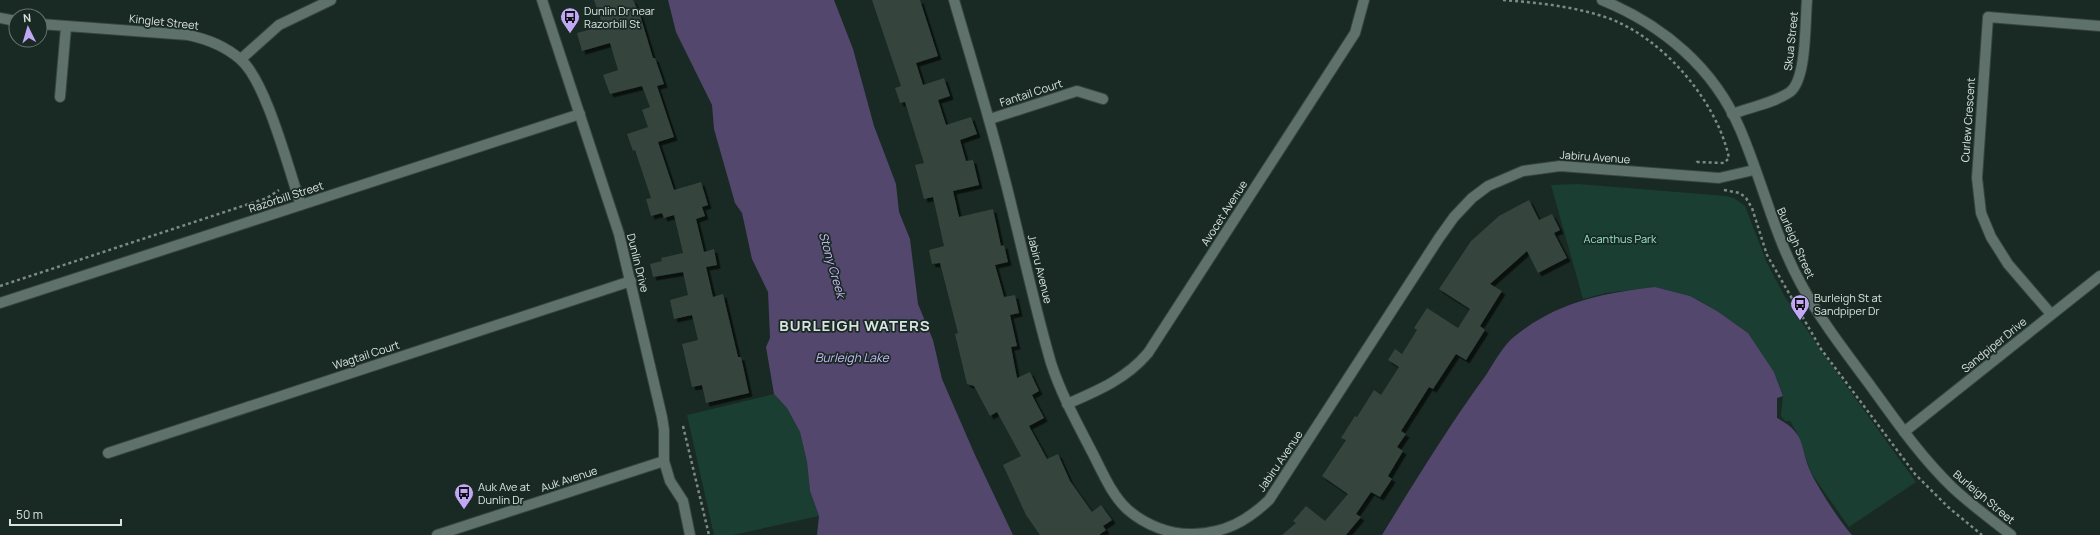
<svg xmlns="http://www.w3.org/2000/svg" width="2100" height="535" viewBox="0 0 2100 535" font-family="Manrope,sans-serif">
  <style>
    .green { fill: #1a3e32 }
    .water { fill: #53476d }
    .building { fill: #34453e; filter: url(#shadow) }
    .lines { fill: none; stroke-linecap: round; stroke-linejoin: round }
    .street-casing { stroke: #374440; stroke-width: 12 }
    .secondary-casing { stroke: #374440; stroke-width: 12 }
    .path { stroke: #7c8a85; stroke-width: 2.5; stroke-dasharray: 3 3; stroke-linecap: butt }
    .street { stroke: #5e716a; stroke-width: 10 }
    .secondary { stroke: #5e716a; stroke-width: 10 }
    .labels { text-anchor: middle; stroke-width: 3.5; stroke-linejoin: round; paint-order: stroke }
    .poi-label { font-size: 11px; fill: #d9e4e0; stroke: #192924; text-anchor: start }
    .street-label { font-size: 11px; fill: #d9e4e0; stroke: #192924 }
    .park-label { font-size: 11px; fill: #93e7ca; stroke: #192924 }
    .water-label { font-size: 12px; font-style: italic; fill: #ccb8f9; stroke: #192924 }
    .district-label { font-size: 15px; font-weight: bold; letter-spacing: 1px; fill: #d9e4e0; stroke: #192924 }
  </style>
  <defs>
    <filter id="shadow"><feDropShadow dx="3.5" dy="3.5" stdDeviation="0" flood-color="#0009"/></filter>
  </defs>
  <rect width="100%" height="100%" fill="#192924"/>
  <path class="green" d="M 1578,184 L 1726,196 L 1734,198 L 1745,206 L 1767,263 L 1785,297 L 1824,355 L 1916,482 L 1849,527 L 1811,473 L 1797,433 L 1790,421 L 1785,421 L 1781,416 L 1783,395 L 1774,372 L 1748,333 L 1717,311 L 1690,296 L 1655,287 L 1606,293 L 1583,299 L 1551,185 Z
    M 774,394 L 787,408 L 800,432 L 807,462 L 810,491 L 819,516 L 733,535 L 714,535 L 687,415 Z"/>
  <path class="water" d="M 668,0 L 834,0 L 853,49 L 874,126 L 896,184 L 899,212 L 910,239 L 918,304 L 933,340 L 942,379 L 975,455 L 1013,535 L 817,535 L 819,516 L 810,491 L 807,462 L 800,432 L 787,408 L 774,394 L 766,347 L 770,338 L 768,292 L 752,259 L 742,213 L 735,203 L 714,129 L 712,105 L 676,32 Z
    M 1655,287 L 1690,296 L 1717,311 L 1748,333 L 1774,372 L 1783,396 L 1777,398 L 1777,418 C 1807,434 1799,446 1811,473 C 1819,489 1840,522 1852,535 L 1382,535 C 1415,481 1449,426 1486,375 C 1494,363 1503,345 1515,336 C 1557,302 1603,293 1655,287 Z"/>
  <path class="building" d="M 594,0 L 633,0 L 640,15 L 653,58 L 655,58 L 664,84 L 657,86 L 674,137 L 658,142 L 674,190 L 701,182 L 708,205 L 702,207 L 705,216 L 696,219 L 704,252 L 714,249 L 717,265 L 706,267 L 713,297 L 723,294 L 738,357 L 741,357 L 749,393 L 706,403 L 702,385 L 692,387 L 682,344 L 698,340 L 692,315 L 674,319 L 670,300 L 688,295 L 683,272 L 653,277 L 650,264 L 662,261 L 661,258 L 683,253 L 674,215 L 664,218 L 662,213 L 651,216 L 646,199 L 651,198 L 635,150 L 633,151 L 627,134 L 648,127 L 642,110 L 650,107 L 642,86 L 610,94 L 603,75 L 618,70 L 610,43 L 582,51 L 577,33 L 603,26 Z
    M 872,0 L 920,0 L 938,56 L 916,63 L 923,85 L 944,78 L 950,96 L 938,100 L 946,125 L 971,117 L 977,134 L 960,140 L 966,161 L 973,160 L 979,185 L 953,191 L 959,217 L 993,209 L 1001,246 L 1004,245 L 1008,262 L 995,265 L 1004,297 L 1015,295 L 1019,313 L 1010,315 L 1017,346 L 1011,347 L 1017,378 L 1030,372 L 1039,391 L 1032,395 L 1044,418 L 1029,426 L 1047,459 L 1058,454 L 1070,481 L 1092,512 L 1101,505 L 1112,520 L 1103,526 L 1106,530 L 1099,535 L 1040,535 L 1026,515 L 1003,465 L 1021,456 L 997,412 L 990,416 L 974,386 L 967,384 L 955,334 L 958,333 L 940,263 L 932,264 L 929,250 L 944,246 L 933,197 L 924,199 L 915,165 L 924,163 L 905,102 L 900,103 L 895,88 L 901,86 Z
    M 1529,200 L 1539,220 L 1552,214 L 1560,230 L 1554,233 L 1567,258 L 1538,273 L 1527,251 L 1490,284 L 1502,291 L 1480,326 L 1485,330 L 1466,360 L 1456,354 L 1433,389 L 1429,387 L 1401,431 L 1406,434 L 1397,447 L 1403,451 L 1388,476 L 1392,479 L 1380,497 L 1371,492 L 1356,514 L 1361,517 L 1346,535 L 1282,535 L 1296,523 L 1293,521 L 1306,506 L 1325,521 L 1348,494 L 1322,476 L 1346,440 L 1341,438 L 1355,416 L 1357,417 L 1374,390 L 1381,395 L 1399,367 L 1388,360 L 1395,349 L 1402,354 L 1417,330 L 1414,328 L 1427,308 L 1458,328 L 1470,309 L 1439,289 L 1471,241 L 1499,216 Z"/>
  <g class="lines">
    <g class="street-casing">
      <path id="street" d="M 954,0 C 971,59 989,116 1004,176 C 1020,238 1033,301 1051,363 C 1061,394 1077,423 1092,452 C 1102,471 1111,494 1127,509 C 1145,525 1170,535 1194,534 C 1225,533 1247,521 1269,500 L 1439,238 L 1454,217 L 1472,198 L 1488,186 L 1523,171 L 1560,166 L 1719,178 L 1754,170
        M 0,18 L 16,21
        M 40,24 L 188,35 C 207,39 225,46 240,59 C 266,80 289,171 301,205
        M 241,59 L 279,25 L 331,0
        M 60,97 L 66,27
        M 1732,114 C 1751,107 1774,103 1790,92 C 1807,79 1805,21 1807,0
        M 990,119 L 1077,91 L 1103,99
        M 0,303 L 580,114
        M 2051,314 L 2008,264 L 1991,237 L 1981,213 L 1977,178 L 1988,17 L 2100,26
        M 1067,404 C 1097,391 1126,379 1148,353 L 1355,33 L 1364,0
        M 1904,432 L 2100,276
        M 108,453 L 631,281
        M 437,535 L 664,461"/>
    </g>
    <g class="secondary-casing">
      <path id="secondary" d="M 542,0 L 619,234 L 662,417 L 664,430 L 664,461 L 670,481 L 683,501 L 690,535
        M 1602,0 C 1663,25 1714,68 1740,129 C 1762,180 1774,235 1801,284 C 1820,319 1844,350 1867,381 C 1894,418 1919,455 1952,487 C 1970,504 1991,519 2011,535"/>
    </g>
    <path class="path" d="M 1503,0 C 1539,3 1573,6 1608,18 C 1663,38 1717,101 1729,158 L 1724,163 L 1697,162 L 1697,165
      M 1724,190 L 1740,193 L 1746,198 L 1752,208 L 1767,255 L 1821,349 L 1915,474 L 1948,507 L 1982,535
      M 0,286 L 267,198 L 279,190
      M 683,426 L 709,535"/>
    <use href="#street" class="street"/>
    <use href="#secondary" class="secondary"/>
  </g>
  <defs>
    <g id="bus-pin" transform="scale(1)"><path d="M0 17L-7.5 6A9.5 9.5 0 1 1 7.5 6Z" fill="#c0a8f4" stroke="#192924"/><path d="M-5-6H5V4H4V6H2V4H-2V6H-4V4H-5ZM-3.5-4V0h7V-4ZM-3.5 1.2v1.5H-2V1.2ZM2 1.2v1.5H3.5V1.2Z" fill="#111"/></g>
  </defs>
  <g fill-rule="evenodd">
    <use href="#bus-pin" x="570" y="17"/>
    <use href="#bus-pin" x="1800" y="304"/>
    <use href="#bus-pin" x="464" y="493"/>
  </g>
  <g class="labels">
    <g class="poi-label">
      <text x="584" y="15">Dunlin Dr near<tspan x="584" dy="13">Razorbill St</tspan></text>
      <text x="1814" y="302">Burleigh St at<tspan x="1814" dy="13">Sandpiper Dr</tspan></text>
      <text x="478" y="491">Auk Ave at<tspan x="478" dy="13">Dunlin Dr</tspan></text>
    </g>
    <g class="street-label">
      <text transform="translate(164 22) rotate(6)" y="4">Kinglet Street</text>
      <text transform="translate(1791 41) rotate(-84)" y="4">Skua Street</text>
      <text transform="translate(1031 93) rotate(-18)" y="4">Fantail Court</text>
      <text transform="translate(1968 120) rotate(-86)" y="4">Curlew Crescent</text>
      <text transform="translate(1595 157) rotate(4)" y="4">Jabiru Avenue</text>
      <text transform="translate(286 197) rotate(-18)" y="4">Razorbill Street</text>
      <text transform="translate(1224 213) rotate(-57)" y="4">Avocet Avenue</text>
      <text transform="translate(1796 243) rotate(66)" y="4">Burleigh Street</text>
      <text transform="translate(638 263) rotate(76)" y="4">Dunlin Drive</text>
      <text transform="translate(1040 269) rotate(76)" y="4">Jabiru Avenue</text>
      <text transform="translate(1994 345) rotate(-39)" y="4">Sandpiper Drive</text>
      <text transform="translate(366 355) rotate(-18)" y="4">Wagtail Court</text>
      <text transform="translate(1280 461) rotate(-56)" y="4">Jabiru Avenue</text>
      <text transform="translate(569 479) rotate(-18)" y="4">Auk Avenue</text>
      <text transform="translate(1984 497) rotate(40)" y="4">Burleigh Street</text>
    </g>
    <g class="park-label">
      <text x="1620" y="243">Acanthus Park</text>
    </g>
    <g class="water-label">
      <text transform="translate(832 265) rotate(74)" y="4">Stony Creek</text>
      <text x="852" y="362">Burleigh Lake</text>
    </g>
    <g class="district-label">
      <text x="855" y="331">BURLEIGH WATERS</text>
    </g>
  </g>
  <g transform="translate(28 28) rotate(355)"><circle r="19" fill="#192924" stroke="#66746f"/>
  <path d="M0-3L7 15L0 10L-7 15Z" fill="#c0a8f4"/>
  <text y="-6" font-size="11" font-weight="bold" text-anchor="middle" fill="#d9e4e0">N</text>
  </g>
  <path d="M10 519v6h111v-6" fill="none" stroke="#d9e4e0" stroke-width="2"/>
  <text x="16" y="519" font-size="12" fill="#d9e4e0" stroke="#192924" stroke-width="3" paint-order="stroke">50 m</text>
</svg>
